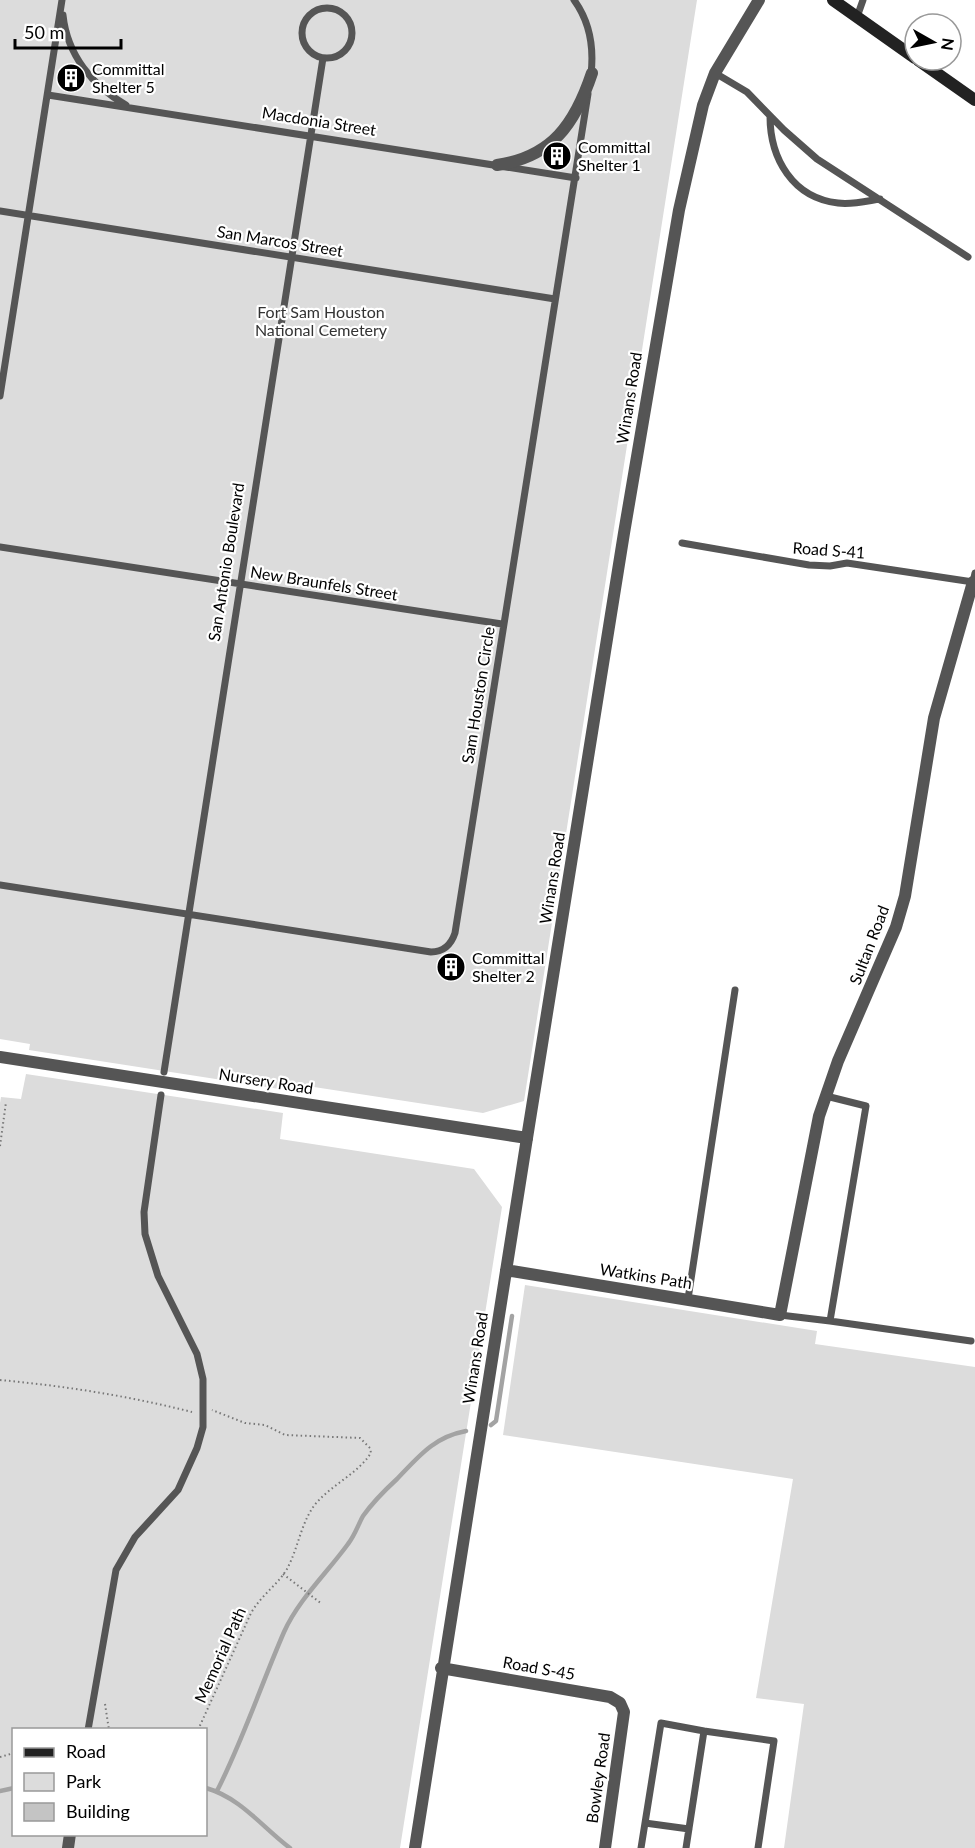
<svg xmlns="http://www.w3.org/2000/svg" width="975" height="1848" viewBox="0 0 975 1848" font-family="Lato,sans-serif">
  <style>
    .green { fill: #dcdcdc; fill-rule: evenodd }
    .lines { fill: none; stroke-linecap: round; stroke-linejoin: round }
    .stream { stroke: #a3a3a3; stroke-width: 4.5 }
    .building { fill: #c4c4c4 }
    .path { stroke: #777; stroke-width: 2; stroke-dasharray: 1.5 3; stroke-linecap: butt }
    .service { stroke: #555; stroke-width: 7 }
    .minor { stroke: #555; stroke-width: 12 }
    .tertiary { stroke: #555; stroke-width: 12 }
    .secondary { stroke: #222; stroke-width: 12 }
    .labels { text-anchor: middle; stroke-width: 4.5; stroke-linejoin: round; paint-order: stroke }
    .poi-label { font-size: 16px; fill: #000; stroke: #fff; text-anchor: start }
    .street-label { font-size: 16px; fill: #000; stroke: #fff }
    .park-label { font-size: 16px; fill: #333; stroke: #fff }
  </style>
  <rect width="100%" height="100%" fill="#fff"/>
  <path class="green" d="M 0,0 L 697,0 L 524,1101 L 483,1113 L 288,1083 L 286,1090 L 29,1050 L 30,1044 L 0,1039 Z
    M 26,1074 L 283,1113 L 280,1139 L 474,1169 L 502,1207 L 400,1848 L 0,1848 L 0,1103 L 1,1097 L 21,1099 ZM 14,1730 L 206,1730 L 206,1834 L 14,1834 Z
    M 525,1285 L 817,1331 L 815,1344 L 975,1367 L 975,1848 L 784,1848 L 804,1704 L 756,1698 L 793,1479 L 503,1435 Z"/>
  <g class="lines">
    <path class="stream" d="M 491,1425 L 496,1421 L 512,1316
      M 206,1788 C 241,1798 262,1827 290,1848
      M 0,1791 L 14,1788
      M 217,1791 C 243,1740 261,1685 284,1632 C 299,1599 327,1573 348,1544 C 355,1535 358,1525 363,1516 C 373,1502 385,1490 397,1479 C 419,1456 434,1437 466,1431"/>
  </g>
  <path class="building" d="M 71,63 L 85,82 L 72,92 L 58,73 Z
    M 562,143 L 571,156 L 552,169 L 543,157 Z
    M 440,957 L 464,961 L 461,977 L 438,973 Z"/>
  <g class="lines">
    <path class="path" d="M 0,1146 L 6,1102
      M 0,1380 C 65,1386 129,1396 192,1412
      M 283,1574 L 322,1604
      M 105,1704 L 109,1730
      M 198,1730 L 251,1613 C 262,1594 280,1583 288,1567 C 299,1546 302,1517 319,1500 C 335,1483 358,1473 371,1453 L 370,1448 L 360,1438 L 285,1435 L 265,1425 L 245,1423 L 212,1410
      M 0,1757 L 14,1753"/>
    <path class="service" d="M 574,0 C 590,22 594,48 591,74
      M302 33a25 25 0 1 1 50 0a25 25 0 1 1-50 0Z
      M 63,15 C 67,54 92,86 126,105
      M 857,17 L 863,0
      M 715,73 L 747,92 L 784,130 L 817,159 L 968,257
      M 48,95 L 576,178
      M 770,116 C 770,159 793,198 838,203 C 852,205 867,201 880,199
      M 0,211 L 555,299
      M 0,396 L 62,0
      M 682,543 L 809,565 L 830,566 L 847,563 L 973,582 L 975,573
      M 0,547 L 502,624
      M 0,885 L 431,952 C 444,952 451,945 455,933 L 588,94
      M 164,1072 L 323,58
      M 688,1299 L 735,990
      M 780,1315 L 830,1321 L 866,1106 L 826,1096
      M 830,1321 L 971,1341
      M 88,1730 L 116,1570 L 135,1537 L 178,1490 L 197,1448 L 203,1427 L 203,1379 L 197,1354 L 158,1276 L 145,1234 L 144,1212 L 161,1095
      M 704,1731 L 774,1741 L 758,1848
      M 645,1823 L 689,1829
      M 641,1848 L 661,1723 L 704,1731 L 686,1848"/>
    <path class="minor" d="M 497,165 C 552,157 575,124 592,73
      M 506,1270 L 780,1315 L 819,1116 L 838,1061 L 896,927 L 905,896 L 934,718 L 973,582
      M 441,1668 L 610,1697 L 620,1703 L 624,1712 L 605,1848
      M 68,1848 L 70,1834
      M 415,1848 L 527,1138"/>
    <path class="tertiary" d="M 0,1057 L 527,1138 L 624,533 L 679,210 L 703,105 L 715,73 L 759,0"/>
    <path class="secondary" d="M 833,0 L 915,58
      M 918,60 L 975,100"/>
  </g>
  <defs>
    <g id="building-disc" transform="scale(1.5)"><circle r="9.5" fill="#000" stroke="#fff"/><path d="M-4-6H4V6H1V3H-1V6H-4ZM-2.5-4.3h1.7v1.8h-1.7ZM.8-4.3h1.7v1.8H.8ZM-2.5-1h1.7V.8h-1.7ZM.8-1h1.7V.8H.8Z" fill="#fff"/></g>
  </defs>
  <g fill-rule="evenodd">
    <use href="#building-disc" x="71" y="78"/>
    <use href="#building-disc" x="557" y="156"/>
    <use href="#building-disc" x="451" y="967"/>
  </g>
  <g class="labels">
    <g class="poi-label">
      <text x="92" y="75">Committal<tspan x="92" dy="18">Shelter 5</tspan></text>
      <text x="578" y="153">Committal<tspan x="578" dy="18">Shelter 1</tspan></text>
      <text x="472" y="964">Committal<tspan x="472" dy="18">Shelter 2</tspan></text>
    </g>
    <g class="street-label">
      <text transform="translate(319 121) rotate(9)" y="6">Macdonia Street</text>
      <text transform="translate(280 241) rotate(9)" y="6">San Marcos Street</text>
      <text transform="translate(629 398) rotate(-81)" y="6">Winans Road</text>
      <text transform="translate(829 550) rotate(4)" y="6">Road S-41</text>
      <text transform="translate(226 562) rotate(-81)" y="6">San Antonio Boulevard</text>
      <text transform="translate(324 583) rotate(9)" y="6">New Braunfels Street</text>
      <text transform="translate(478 695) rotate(-81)" y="6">Sam Houston Circle</text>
      <text transform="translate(552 878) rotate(-81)" y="6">Winans Road</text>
      <text transform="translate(869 945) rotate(-69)" y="6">Sultan Road</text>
      <text transform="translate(266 1081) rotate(9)" y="6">Nursery Road</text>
      <text transform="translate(646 1276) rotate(9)" y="6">Watkins Path</text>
      <text transform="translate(475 1358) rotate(-81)" y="6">Winans Road</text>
      <text transform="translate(220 1655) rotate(-66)" y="6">Memorial Path</text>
      <text transform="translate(539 1668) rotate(10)" y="6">Road S-45</text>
      <text transform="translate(598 1778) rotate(-82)" y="6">Bowley Road</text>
    </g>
    <g class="park-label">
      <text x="321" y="318">Fort Sam Houston<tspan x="321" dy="18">National Cemetery</tspan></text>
    </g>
  </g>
  <rect x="12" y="1728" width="195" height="108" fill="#ffffff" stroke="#999999" stroke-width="1.5"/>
  <rect x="24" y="1748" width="30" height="9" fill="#222222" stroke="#999999" stroke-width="1.5"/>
  <text x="66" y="1758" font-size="18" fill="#000000">Road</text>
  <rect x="24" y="1773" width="30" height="18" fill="#dcdcdc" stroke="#999999" stroke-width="1.5"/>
  <text x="66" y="1788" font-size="18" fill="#000000">Park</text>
  <rect x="24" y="1803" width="30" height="18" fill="#c4c4c4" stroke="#999999" stroke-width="1.5"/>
  <text x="66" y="1818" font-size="18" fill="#000000">Building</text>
  <g transform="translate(933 42) rotate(99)"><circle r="28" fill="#ffffff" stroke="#999999" stroke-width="1.5"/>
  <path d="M0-4.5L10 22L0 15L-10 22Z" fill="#000000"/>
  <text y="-9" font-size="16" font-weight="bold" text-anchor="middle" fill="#000000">N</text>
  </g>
  <path d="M15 39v9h106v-9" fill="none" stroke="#000000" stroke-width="3"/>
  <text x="24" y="39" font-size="18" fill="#000000" stroke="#ffffff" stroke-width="4.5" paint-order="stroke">50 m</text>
</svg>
